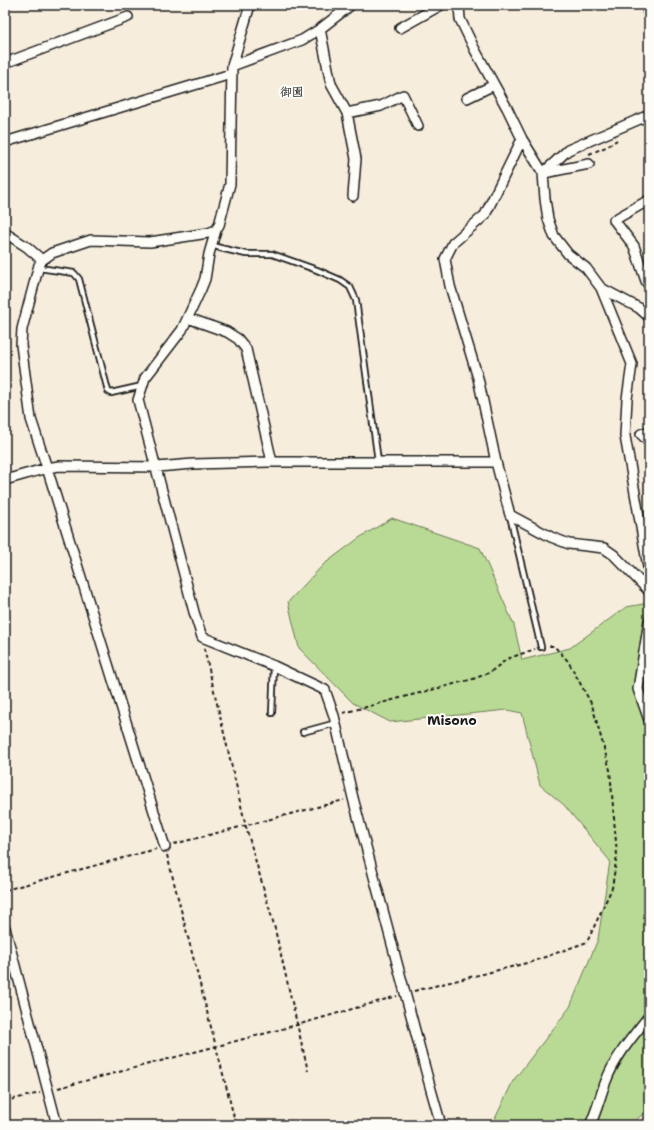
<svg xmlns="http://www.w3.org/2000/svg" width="654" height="1130" viewBox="0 0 654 1130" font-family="'Shantell Sans','Klee One',sans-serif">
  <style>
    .green { fill: #b9da94; stroke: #6a7b58 }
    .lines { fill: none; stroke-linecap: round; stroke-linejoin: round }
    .service-casing { stroke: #1c1c1c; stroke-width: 8 }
    .minor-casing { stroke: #1c1c1c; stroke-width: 12 }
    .path { stroke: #1c1c1c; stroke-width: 2; stroke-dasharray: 4 3; stroke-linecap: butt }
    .service { stroke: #fdfcf7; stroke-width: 4.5 }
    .minor { stroke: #fdfcf7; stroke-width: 9 }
    .labels { text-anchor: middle; stroke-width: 4; stroke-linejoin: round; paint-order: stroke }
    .neighbourhood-label { font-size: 12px; font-weight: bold; fill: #1c1c1c; stroke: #fdfcf7 }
    .quarter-label { font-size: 13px; font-weight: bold; fill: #1c1c1c; stroke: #fdfcf7 }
  </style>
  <rect width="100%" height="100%" fill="#f7eddc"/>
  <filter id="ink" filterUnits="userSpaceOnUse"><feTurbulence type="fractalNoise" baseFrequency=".025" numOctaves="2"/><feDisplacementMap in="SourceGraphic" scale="8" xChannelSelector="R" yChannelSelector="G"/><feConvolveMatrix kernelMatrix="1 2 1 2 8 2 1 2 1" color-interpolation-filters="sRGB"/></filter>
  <g filter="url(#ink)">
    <path class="green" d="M 392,518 L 480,548 L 514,625 L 522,660 L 570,648 L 626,607 L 649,603 L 649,1109 L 630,1125 L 492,1125 L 513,1081 L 570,1007 L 598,939 L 610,861 L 564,805 L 540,785 L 522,713 L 507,710 L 390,722 L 353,703 L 299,648 L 288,602 L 323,565 L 359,538 Z"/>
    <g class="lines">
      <g class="service-casing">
        <path id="service" d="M 212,245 L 220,248 L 246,254 L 272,254 L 317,270 L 340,280 L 350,287 L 356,300 L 378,461
          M 39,268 L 74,273 L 79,279 L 108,391 L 111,393 L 142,386
          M 510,516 L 541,647
          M 272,713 L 274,666
          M 303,732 L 336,723"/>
      </g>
      <g class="minor-casing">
        <path id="minor" d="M 250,5 L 232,66 L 230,184 L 219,225 L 216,230 L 209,254 L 205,279 L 201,289 L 182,330 L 145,378 L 138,400 L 194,612 L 202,637 L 274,666 L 325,690 L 334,716 L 353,798 L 428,1079 L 441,1125
          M 459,5 L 460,19 L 475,50 L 507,108 L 522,139 L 543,173 L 545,199 L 548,219 L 554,236 L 568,254 L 586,268 L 601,288 L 632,364 L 627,399 L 625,436 L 649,573
          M 646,5 L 649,15
          M 400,28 L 441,5
          M 320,29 L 331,84 L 347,113 L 356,159 L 353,196
          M 5,63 L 128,17
          M 232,66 L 302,40 L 320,29 L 351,5
          M 467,98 L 494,85
          M 347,113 L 381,106 L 403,95 L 418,126
          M 522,139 L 485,215 L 453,243 L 445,259 L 450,286 L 478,378 L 496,462 L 510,515 L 551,537 L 569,544 L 604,548 L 614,555 L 649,591
          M 5,142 L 231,74
          M 543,173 L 568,150 L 649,115
          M 544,173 L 589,164
          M 649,200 L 614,220 L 634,246 L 646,281 L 649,286
          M 5,233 L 27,247 L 42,260
          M 601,288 L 639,308 L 649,317
          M 188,318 L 227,332 L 238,339 L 246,349 L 272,462
          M 649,431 L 641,434 L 649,442
          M 5,480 L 47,468 L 59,466 L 157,467 L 193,464 L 269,462 L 496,462
          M 649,621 L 638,689 L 649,720
          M 165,847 L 47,468 L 31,419 L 21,345 L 22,329 L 39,265 L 42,260 L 52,253 L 91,240 L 150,242 L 208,233 L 216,230
          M 5,928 L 57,1125
          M 590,1125 C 597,1111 600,1096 606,1081 C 615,1057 633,1036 649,1016"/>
      </g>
      <path class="path" d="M 589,154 L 606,147 L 617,140
        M 204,648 L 246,827 L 274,925 L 308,1071
        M 343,713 L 473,679 L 489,673 L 507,659 L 535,649
        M 174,844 L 344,800
        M 167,855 L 236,1125
        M 5,890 L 156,849
        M 414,991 L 531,962 L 587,942 L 612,888 L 617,855 L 610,770 L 592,705 L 568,661 L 554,646 L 547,646
        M 58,1088 L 297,1025 L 397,996
        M 5,1101 L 40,1093"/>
      <use href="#service" class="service"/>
      <use href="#minor" class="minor"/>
    </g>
  </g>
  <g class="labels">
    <g class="neighbourhood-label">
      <text x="292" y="96">御園</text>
    </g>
    <g class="quarter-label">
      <text x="452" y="725">Misono</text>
    </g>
  </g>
  <rect width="654" height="1130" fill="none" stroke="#fdfcf7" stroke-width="20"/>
  <rect x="10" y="10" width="634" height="1110" fill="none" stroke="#1c1c1c" stroke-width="1.5" filter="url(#ink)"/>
</svg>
